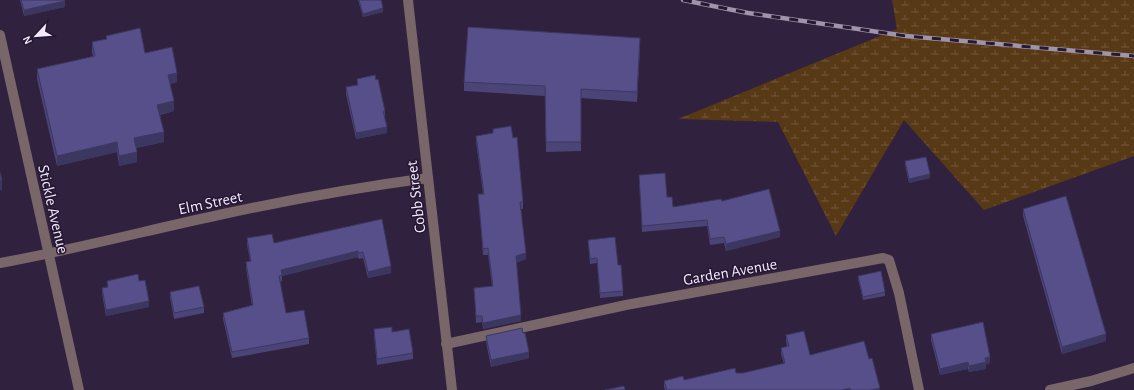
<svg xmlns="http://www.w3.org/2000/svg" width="1134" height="390" viewBox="0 0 1134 390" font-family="'Alegreya Sans',sans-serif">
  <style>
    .wetland { fill: url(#wetland-marsh) }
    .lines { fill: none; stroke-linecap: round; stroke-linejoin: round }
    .minor { stroke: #796669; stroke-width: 10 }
    .rail-casing { stroke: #a094ab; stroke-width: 4.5 }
    .rail { stroke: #261733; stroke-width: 3; stroke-dasharray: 9; stroke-linecap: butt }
    .wall { fill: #4a4477 }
    .shaded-wall { fill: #3c3761 }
    .building { fill: #564f8a; stroke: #3c3761 }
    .labels { text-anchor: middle; stroke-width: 3; stroke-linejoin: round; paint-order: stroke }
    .street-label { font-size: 16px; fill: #f4eafe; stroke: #261733 }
  </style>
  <defs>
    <pattern id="wetland-marsh" width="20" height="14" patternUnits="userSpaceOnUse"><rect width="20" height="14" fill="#583915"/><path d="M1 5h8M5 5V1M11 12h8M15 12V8" fill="none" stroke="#715638"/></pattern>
  </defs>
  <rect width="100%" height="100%" fill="#30213e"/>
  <path class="wetland" d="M 892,0 L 1134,0 L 1134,156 L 984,210 L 904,120 L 836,236 L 778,122 L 678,119 L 897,29 Z"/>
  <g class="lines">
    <path class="minor" d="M 408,0 L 452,390
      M 0,35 L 79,390
      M 0,263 C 77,249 152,229 228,213 C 294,199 360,187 428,178
      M 446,344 L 626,305 L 883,258 L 889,260 L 899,293 L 919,390
      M 1050,390 L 1091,381 L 1134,368"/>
    <g class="rail-casing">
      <path id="rail" d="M 683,0 L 748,13 L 906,36 L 1134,56"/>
    </g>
    <use href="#rail" class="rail"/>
  </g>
  <path class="wall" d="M 20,0 L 64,0 L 65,7 L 24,16 Z
    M 358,0 L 381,0 L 383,12 L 363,17 Z
    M 106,36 L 145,53 L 177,82 L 170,84 L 174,111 L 160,115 L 164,142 L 136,148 L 137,162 L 119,166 L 117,152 L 57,166 L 37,79 L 37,69 L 93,57 L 92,52 L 92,42 L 106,39 Z
    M 640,48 L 637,102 L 581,98 L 581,151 L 546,152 L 545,96 L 464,91 L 464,82 Z
    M 357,79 L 385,111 L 385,118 L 387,133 L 356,139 L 346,94 L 346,87 L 357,85 Z
    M 476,136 L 523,202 L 523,209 L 521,209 L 526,259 L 516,263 L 521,321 L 483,329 L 482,322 L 476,323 L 474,288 L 492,286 L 488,255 L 483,255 L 478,194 L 483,194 L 476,142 Z
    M 905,161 L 930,178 L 909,183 L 905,165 Z
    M 639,175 L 667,197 L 673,207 L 722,201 L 780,237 L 726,251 L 724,243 L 710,245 L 707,226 L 642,232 Z
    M 1023,209 L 1106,341 L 1062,354 L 1023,216 Z
    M 382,219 L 391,273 L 368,278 L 363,258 L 359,259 L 358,257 L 282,276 L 282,281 L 280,282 L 286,313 L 309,338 L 309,344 L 232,358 L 223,319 L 223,313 L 252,306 L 246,268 L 246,262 L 250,261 L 247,245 L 247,238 L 274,243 Z
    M 588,240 L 618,265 L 623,291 L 623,296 L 600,298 L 597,263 L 590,264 Z
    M 858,276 L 885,292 L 885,296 L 863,300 L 858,279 Z
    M 107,281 L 149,307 L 106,316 L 102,294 L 102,288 L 107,287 Z
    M 170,292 L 204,307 L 204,313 L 174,319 L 170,298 Z
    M 374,329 L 392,332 L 413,353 L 413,359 L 377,365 L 374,336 Z
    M 523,333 L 529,358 L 491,367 L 486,342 L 486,336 Z
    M 931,334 L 990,363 L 986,364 L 986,369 L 969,372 L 968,369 L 940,375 L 931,340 Z
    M 786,335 L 810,355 L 869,359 L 880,390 L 665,390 L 664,387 L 664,381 L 684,380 L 743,373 L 784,364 L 781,354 L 781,348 L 787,347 L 786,341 Z"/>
  <path class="shaded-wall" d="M 65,1 L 65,7 L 24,16 L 24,10 Z
    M 383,8 L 383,12 L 363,17 L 363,14 Z
    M 640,38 L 640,48 L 637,102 L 637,92 Z
    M 177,73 L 177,82 L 168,85 L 168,75 Z
    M 174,101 L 174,111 L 157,115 L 157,105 Z
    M 387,127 L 387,133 L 356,139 L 356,133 Z
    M 164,132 L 164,142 L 134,148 L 134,138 Z
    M 117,142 L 117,152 L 57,166 L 57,156 Z
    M 137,152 L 137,162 L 119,166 L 119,156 Z
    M 930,174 L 930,178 L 909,183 L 909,179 Z
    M 0,180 L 2,180 L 2,190 L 0,190 Z
    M 780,231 L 780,237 L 726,251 L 726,244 Z
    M 358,251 L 358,257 L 282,276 L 281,270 Z
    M 526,253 L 526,259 L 516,263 L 516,256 Z
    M 391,266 L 391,273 L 368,278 L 368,272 Z
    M 149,301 L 149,307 L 106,316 L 106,310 Z
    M 521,315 L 521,321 L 483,329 L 483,323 Z
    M 1106,334 L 1106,341 L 1062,354 L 1062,347 Z
    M 529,352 L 529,358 L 491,367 L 491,360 Z
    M 990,357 L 990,363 L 986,364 L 986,369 L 969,372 L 969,366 L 985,358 Z
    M 968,362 L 968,369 L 940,375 L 940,369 Z
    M 850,388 L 850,390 L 842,390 Z
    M 880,388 L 880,390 L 871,390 Z"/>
  <path class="building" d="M 21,0 L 64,0 L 65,1 L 24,10 Z
    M 359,0 L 381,0 L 383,8 L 363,14 Z
    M 468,27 L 640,38 L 637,92 L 581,89 L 581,142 L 546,142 L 545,86 L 464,82 Z
    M 140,28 L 145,53 L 172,47 L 177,73 L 168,75 L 174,101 L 157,105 L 164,132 L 134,138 L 137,152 L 119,156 L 117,142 L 57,156 L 37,69 L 95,56 L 92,42 L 107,39 L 106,36 Z
    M 375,75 L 376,80 L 378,79 L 385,111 L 383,111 L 387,127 L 356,133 L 346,87 L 358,85 L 357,79 Z
    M 511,126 L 513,138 L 517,137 L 523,202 L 520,202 L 526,253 L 516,256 L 521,315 L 483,323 L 482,316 L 476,316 L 474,288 L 493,286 L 488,248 L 483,249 L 478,194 L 484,194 L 476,136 L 493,133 L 493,129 Z
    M 926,157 L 930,174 L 909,179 L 905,161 Z
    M 0,172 L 2,180 L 0,180 Z
    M 665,173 L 667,197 L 672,197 L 673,207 L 721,199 L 722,201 L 769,189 L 780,231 L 726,244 L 724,237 L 710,239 L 707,220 L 642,226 L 639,175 Z
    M 1066,196 L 1106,334 L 1062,347 L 1023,209 Z
    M 382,219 L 391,266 L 368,272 L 363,252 L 359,253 L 358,251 L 281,270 L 282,275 L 279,276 L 286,313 L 304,310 L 309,338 L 232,352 L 223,313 L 253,305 L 246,262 L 251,261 L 247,238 L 272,234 L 274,243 Z
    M 615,237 L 618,265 L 621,265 L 623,291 L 600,293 L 597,258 L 590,259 L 588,240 Z
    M 881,271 L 885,292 L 863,297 L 858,276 Z
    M 138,274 L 139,281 L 145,280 L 149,301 L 106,310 L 102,288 L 108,287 L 107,281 Z
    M 199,286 L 204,307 L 174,313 L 170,292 Z
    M 983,322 L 990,357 L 985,358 L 986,362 L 969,366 L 968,362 L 940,369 L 931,334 Z
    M 392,327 L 392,332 L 409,329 L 413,353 L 377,359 L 374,329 Z
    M 522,328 L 523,333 L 525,333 L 529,352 L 491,360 L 486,336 Z
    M 804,331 L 810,355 L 864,341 L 869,359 L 872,358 L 880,388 L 871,390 L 851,390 L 850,388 L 842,390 L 667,390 L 664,381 L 683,376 L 684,380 L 735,368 L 736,373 L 743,373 L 785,363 L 781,348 L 789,346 L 786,335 Z
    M 624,386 L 625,390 L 605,390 Z"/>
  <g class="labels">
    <g class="street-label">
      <text transform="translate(415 197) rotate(-97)" y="6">Cobb Street</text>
      <text transform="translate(210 202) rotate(-12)" y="6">Elm Street</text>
      <text transform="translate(54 209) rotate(77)" y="6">Stickle Avenue</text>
      <text transform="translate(730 271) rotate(-10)" y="6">Garden Avenue</text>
    </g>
  </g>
  <g transform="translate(36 36) rotate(244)" stroke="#261733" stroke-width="3" paint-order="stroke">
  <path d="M0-3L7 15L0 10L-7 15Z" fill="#f4eafe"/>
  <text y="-6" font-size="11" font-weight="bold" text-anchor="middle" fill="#f4eafe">N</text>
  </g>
</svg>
